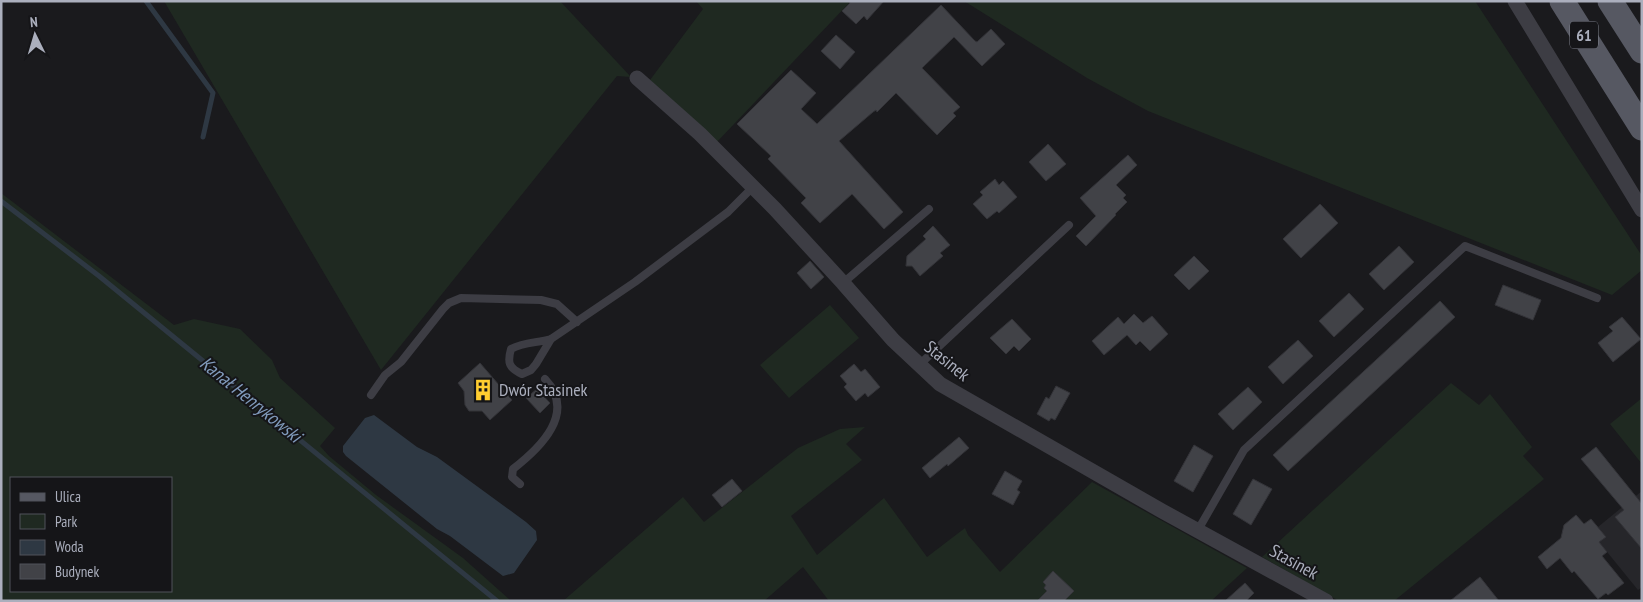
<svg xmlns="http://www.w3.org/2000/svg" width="1643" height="602" viewBox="0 0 1643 602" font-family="'PT Sans Narrow',sans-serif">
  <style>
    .built { fill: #26262a }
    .green { fill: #1f2921; fill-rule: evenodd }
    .water { fill: #2e3843 }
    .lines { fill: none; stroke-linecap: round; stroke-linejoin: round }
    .stream { stroke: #2e3843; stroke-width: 5 }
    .building { fill: #414247; stroke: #343439 }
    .service { stroke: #3d3d44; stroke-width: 8 }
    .minor { stroke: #3d3d44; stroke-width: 15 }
    .primary { stroke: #565862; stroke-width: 25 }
    .labels { text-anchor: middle; stroke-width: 4; stroke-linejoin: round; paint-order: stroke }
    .shield { fill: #151518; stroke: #7e818c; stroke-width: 1 }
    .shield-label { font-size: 16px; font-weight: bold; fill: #abafbd }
    .street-label { font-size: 18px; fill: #abafbd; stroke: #151518 }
    .poi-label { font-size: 18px; fill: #abafbd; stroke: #151518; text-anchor: start }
    .water-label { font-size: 19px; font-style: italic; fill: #809abb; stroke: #151518 }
  </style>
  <rect width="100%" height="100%" fill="#1a1a1d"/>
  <path class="built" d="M 1642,491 L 1642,587 L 1638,590 L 1599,542 L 1606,537 L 1598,527 Z"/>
  <path class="green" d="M 164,1 L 560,1 L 631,77 L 617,76 L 381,370 Z
    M 696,1 L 851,1 L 715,144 L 650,80 L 703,9 Z
    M 964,1 L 1475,1 L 1642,256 L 1642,270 L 1612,295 L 1148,111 L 1087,78 Z
    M 1,193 L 174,325 L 194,319 L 240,329 L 272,360 L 280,378 L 335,428 L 320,446 L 329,456 L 376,495 L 463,558 L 511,601 L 1,601 ZM 11,478 L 171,478 L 171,591 L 11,591 Z
    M 830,305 L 859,338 L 789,398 L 760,365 Z
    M 1451,383 L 1479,405 L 1490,394 L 1532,447 L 1523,456 L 1544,479 L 1394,601 L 1339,601 L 1262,557 Z
    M 1642,398 L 1642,464 L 1610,424 Z
    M 865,427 L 846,444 L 862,460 L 791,516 L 817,555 L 884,498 L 927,557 L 965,528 L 968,535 L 1000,572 L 1092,482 L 1247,568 L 1211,601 L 829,601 L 803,567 L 764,601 L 563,601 L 683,497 L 704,522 L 798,448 L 840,429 Z"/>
  <path class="water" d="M 374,415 L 417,447 L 437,457 L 526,522 L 536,531 L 537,540 L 514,573 L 503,576 L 450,536 L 437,529 L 346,456 L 343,452 L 343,446 L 365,418 Z"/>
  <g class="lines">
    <path class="stream" d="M 146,1 L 213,93 L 203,137
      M 1,201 L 99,276 L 497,601"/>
  </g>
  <path class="building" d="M 849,1 L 884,1 L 867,20 L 864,16 L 856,24 L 842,11 L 850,3 Z
    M 941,5 L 975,41 L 977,42 L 991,29 L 1005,44 L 982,66 L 954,37 L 922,68 L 960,107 L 953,113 L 956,116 L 937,135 L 896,93 L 877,112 L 876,110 L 873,112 L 839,141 L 903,212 L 884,229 L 852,194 L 820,223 L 801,203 L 806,198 L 768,159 L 771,156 L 737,124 L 791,70 L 816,93 L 801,109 L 817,124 Z
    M 836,35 L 855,52 L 840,69 L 821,51 Z
    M 1048,144 L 1066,164 L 1046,181 L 1029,162 Z
    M 1128,155 L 1137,165 L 1116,185 L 1126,195 L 1123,198 L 1127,202 L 1115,214 L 1116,215 L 1086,246 L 1076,236 L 1096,216 L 1080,198 Z
    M 995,179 L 999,185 L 1003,181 L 1017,197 L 999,213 L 997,211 L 987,219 L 973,204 L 983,195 L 980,192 Z
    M 1320,204 L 1338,223 L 1301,258 L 1283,239 Z
    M 933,226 L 950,245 L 940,253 L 943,256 L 920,276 L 912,266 L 906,266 L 907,256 L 926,239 L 923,236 Z
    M 1399,246 L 1414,262 L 1384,290 L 1369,274 Z
    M 1194,256 L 1209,271 L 1189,290 L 1174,275 Z
    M 810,261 L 824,277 L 811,289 L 797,273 Z
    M 1503,285 L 1541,300 L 1533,320 L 1495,305 Z
    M 1349,293 L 1364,309 L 1334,337 L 1319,321 Z
    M 1440,301 L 1455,317 L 1288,471 L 1273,455 Z
    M 1134,314 L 1143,323 L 1152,316 L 1168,334 L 1150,351 L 1140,341 L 1136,345 L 1127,335 L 1104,355 L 1092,341 L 1118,317 L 1124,324 Z
    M 1622,317 L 1641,339 L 1613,362 L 1598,343 L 1613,331 L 1609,327 Z
    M 1012,319 L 1031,339 L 1019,351 L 1014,346 L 1006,354 L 990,338 Z
    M 1298,340 L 1313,356 L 1283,384 L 1268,367 Z
    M 480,363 L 512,400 L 490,420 L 482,411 L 469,411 L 465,405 L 464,391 L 458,383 Z
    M 854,364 L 861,372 L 865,369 L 880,387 L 868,397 L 865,393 L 856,401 L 844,387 L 847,384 L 840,376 Z
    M 1056,386 L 1070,393 L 1055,420 L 1051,418 L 1049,421 L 1037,414 L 1046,397 L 1049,399 Z
    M 1248,387 L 1262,402 L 1233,430 L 1218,414 Z
    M 537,389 L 550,403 L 540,413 L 526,398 Z
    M 959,437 L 969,448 L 948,466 L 947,464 L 930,478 L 922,468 Z
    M 1194,445 L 1213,456 L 1193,492 L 1174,481 Z
    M 1596,447 L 1642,504 L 1642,549 L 1615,517 L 1624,510 L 1581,459 Z
    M 1005,471 L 1022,481 L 1017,490 L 1020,492 L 1013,505 L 992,494 Z
    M 732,479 L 742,491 L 722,507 L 712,495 Z
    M 1253,479 L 1272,489 L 1251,525 L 1233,514 Z
    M 1576,515 L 1584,524 L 1591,519 L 1606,537 L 1599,542 L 1607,552 L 1602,556 L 1624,583 L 1608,595 L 1606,593 L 1598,599 L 1574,571 L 1572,573 L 1560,558 L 1547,569 L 1538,557 L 1561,538 L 1564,525 Z
    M 1053,571 L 1074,591 L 1064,601 L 1037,601 L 1047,591 L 1044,588 L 1046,585 L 1043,582 Z
    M 1480,577 L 1499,601 L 1450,601 Z
    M 1245,583 L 1254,593 L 1246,601 L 1225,601 Z"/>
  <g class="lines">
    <path class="service" d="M 843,283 L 929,209
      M 551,339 L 536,364 L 531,370 L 522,374 C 509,368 507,363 511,349 C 523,342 537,343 551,339 L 635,282 L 728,212 L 753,187
      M 919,365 L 1069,225
      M 371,395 L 385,375 L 401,362 L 443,309 L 449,303 L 461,298 L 541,300 L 557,304 L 577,322
      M 520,484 L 512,477 L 513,469 C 540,448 577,413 545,379
      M 1198,530 L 1244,450 L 1465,246 L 1597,298"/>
    <path class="minor" d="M 1515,1 L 1642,210
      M 637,78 L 700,134 L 775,209 L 843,283 L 893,340 L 940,384 L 1162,511 L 1326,601"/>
    <path class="primary" d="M 1562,1 L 1642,128
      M 1610,1 L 1642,51"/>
  </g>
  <defs>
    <g id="building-bare" transform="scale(1.725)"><path d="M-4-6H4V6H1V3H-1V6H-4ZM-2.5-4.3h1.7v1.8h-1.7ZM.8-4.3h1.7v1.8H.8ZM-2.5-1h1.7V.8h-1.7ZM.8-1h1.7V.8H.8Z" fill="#ffcd30" stroke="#151518" stroke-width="2.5" paint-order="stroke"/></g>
  </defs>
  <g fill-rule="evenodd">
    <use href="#building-bare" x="483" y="390"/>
  </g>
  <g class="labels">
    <rect class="shield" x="1570" y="21.5" width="28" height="27" rx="4"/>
    <g class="shield-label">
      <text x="1584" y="41">61</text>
    </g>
    <g class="street-label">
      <text transform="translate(947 361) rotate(39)" y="6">Stasinek</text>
      <text transform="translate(1294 562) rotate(29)" y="6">Stasinek</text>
    </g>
    <g class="poi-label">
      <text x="499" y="396">Dwór Stasinek</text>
    </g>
    <g class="water-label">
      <text transform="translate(251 399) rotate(39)" y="7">Kanał Henrykowski</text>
    </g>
  </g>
  <rect width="1643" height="602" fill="none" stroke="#abafbd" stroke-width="5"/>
  <rect x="10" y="477" width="162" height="115" fill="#151518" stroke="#51535a"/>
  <rect x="20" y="493" width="25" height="8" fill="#565862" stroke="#51535a"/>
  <text x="55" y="502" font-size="15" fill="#abafbd">Ulica</text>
  <rect x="20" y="514" width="25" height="15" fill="#1f2921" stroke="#51535a"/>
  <text x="55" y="527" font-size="15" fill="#abafbd">Park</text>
  <rect x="20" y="540" width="25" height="15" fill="#2e3843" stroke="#51535a"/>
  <text x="55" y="552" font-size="15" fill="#abafbd">Woda</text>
  <rect x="20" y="564" width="25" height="15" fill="#414247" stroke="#51535a"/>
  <text x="55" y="577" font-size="15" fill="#abafbd">Budynek</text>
  <g transform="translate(35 35) rotate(355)" stroke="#151518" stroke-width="4" paint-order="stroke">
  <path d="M0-4L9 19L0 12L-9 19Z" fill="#abafbd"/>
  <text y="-8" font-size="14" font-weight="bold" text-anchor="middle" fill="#abafbd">N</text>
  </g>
</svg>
